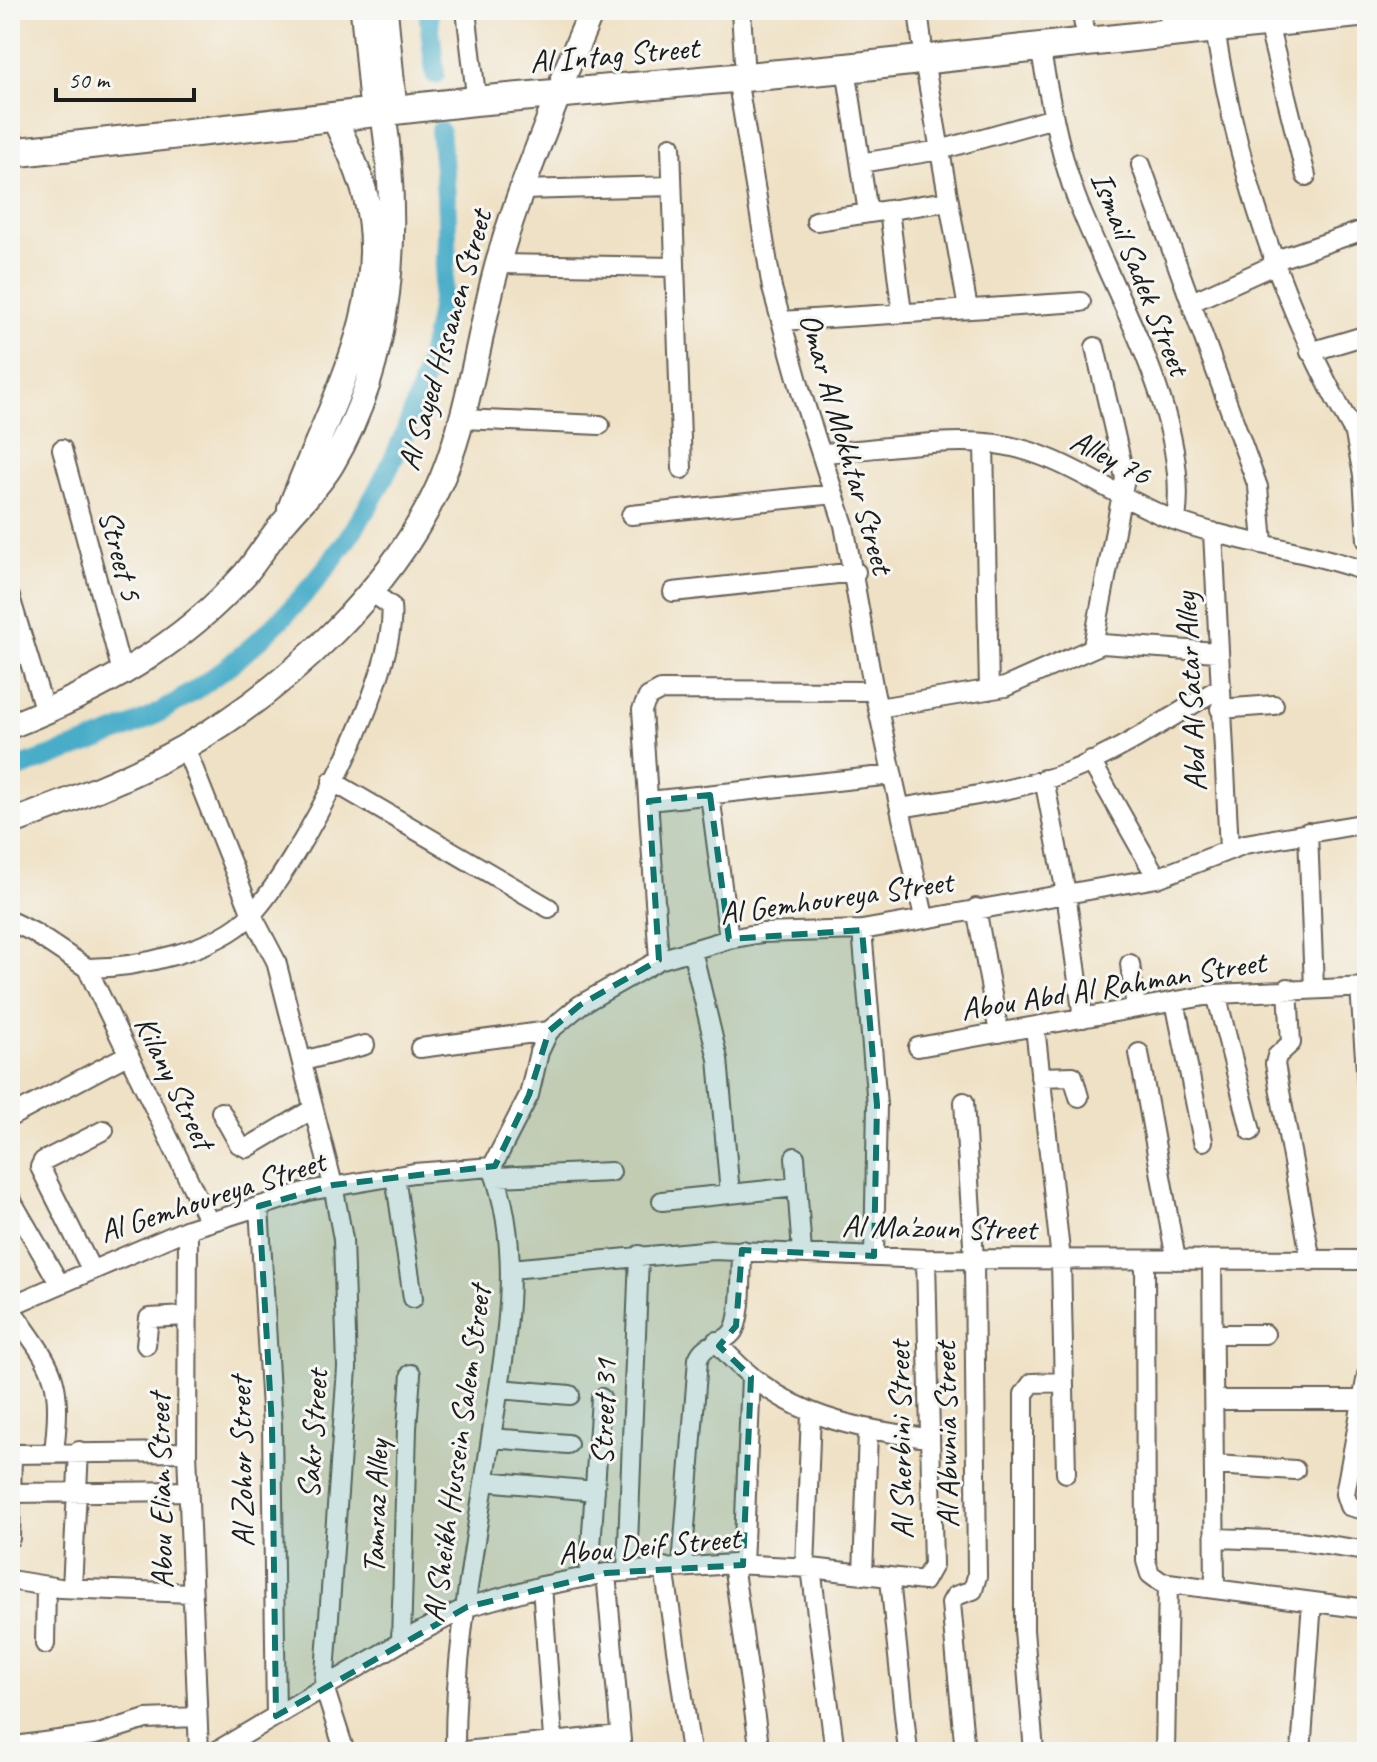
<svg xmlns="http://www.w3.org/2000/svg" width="1377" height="1762" viewBox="0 0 1377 1762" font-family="Caveat,sans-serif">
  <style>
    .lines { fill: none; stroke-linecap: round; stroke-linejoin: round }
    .canal { stroke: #4aadc9; stroke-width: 20 }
    .street-casing { stroke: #666157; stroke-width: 22 }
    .secondary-casing { stroke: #666157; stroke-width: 28 }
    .primary-casing { stroke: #666157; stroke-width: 32 }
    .street { stroke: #fff; stroke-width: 18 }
    .secondary { stroke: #fff; stroke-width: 24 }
    .primary { stroke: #fff; stroke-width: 28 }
    .marked { fill: #0f766e; fill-opacity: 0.2; stroke: #0f766e; stroke-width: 6; stroke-dasharray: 16 10; stroke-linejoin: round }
    .labels { text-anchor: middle; stroke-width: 6; stroke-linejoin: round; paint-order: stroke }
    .street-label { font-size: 32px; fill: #1c1c1c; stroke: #f6f6f2 }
  </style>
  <rect width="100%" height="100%" fill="#f6f6f2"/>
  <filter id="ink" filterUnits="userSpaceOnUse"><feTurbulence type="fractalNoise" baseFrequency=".0125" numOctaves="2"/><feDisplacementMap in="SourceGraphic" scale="16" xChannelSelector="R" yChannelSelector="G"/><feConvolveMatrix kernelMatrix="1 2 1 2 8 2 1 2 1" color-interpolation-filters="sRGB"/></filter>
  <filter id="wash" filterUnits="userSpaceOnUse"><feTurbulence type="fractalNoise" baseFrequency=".006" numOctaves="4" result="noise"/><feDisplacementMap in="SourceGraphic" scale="32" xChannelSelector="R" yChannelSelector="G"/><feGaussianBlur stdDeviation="1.8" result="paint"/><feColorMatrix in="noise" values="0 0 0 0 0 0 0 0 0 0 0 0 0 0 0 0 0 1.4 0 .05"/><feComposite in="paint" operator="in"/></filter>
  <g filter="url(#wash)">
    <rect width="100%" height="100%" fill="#efe1c5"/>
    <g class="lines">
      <path class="canal" d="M 428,10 L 435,74
        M 10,771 C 55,754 123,734 162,711 C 322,617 427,455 445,270 C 450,224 445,177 440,131"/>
    </g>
  </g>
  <g filter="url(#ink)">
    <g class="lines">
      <g class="street-casing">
        <path id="street" d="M 466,10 L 475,87
          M 741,10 L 744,61
          M 918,10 L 922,42
          M 1081,10 L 1084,25
          M 1168,10 L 1169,17
          M 1268,24 L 1306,176
          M 1215,30 C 1238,171 1280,303 1351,427 L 1367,429
          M 1040,48 C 1050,98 1058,149 1076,197 C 1112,293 1191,415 1176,520
          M 924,60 L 968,309
          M 846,68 L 868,213
          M 737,78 L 772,288 L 801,392 L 844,525 L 874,691 L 924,917
          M 671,146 L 682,469
          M 861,163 L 940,150 L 1054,118
          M 1141,165 L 1258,487 L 1263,542
          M 521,190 L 672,186
          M 889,210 L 902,313
          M 816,221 L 949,201
          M 1273,261 L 1367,229
          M 497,264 L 675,267
          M 1192,302 L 1274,265
          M 781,321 L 1081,302
          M 1310,352 L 1367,335
          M 462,419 L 600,425
          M 1354,429 L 1363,475 L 1367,540
          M 984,443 L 989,690
          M 62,449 L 123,676
          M 821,453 C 874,450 945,437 996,444 C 1061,452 1114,498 1174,520 C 1237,543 1304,549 1367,572
          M 631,515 L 834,494
          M 1213,532 L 1229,849
          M 673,592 L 856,572
          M 10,597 L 45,712
          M 1093,646 L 1125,478 L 1095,347
          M 878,708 L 1005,687 L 1102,644 L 1217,652
          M 1220,709 L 1274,705
          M 185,747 L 252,915 L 276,961 L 333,1185 L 343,1239 L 347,1368 L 324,1687 L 345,1752
          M 1091,761 L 1157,878
          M 1044,779 L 1066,893 L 1083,1018
          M 332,781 L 549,908
          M 710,795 L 729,939
          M 649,801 L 892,775
          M 900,808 C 956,798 1014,792 1068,772 C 1121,751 1169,718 1218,689
          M 1308,832 L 1314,988
          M 976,908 L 999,1033
          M 10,921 L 33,932 L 87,968 L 209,1222
          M 862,930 L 877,1105 L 874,1256
          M 692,950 L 718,1059 L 730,1194
          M 659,960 L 642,710 L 648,697 L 661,690 L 874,691
          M 1130,964 L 1136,1008
          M 87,968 C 136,968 217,951 252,914 C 299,864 399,672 391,606 L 370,591
          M 1360,987 L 1367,1085
          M 1288,988 L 1291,1043 L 1277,1056 L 1275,1064 L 1311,1261
          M 1216,994 L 1251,1131
          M 1175,1001 L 1203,1141
          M 1035,1027 L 1061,1260 L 1066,1473
          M 918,1047 L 1216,994 L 1367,987
          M 420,1048 L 549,1031
          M 1139,1053 L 1176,1260
          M 303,1061 L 365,1045
          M 1040,1077 L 1073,1076 L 1079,1097
          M 964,1102 L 974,1260 L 977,1576 L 973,1590 L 955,1596 L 951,1603 L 965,1752
          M 221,1112 L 239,1144 L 247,1148 L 313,1109
          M 10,1117 L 129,1054
          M 795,1157 L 802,1253
          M 395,1176 L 413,1298
          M 496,1177 L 611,1172
          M 10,1198 L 59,1283
          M 662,1201 L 797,1187
          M 259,1206 L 272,1426 L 276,1716
          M 188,1229 L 187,1452 L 199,1752
          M 1145,1260 L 1146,1561 L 1150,1574 L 1161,1582 L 1367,1609
          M 1212,1260 L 1215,1589
          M 91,1269 L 40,1167 L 43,1161 L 104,1130
          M 511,1269 L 713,1250 L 926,1259 L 1367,1260
          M 10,1306 L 188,1229 L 308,1191 L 414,1173 L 492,1167 L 529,1095 L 539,1052 L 549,1031 L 580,1005 L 659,960 L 729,939 L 762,933 L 862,930 L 1157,878 L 1245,844 L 1367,823
          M 10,1308 C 53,1369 63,1374 54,1452
          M 1213,1334 L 1265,1334
          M 716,1341 C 774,1411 842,1428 928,1438
          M 146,1345 L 149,1318 L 187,1316
          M 1367,1375 L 1345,1494 L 1349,1506 L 1367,1511
          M 499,1389 L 570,1395
          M 1215,1400 L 1362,1400
          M 491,1438 L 568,1444
          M 10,1454 L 187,1452
          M 1215,1465 L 1295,1470
          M 485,1481 L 595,1491
          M 11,1493 L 188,1491
          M 10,1538 L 12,1454
          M 1216,1538 L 1300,1541 L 1367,1551
          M 733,1564 L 760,1752
          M 743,1565 L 751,1377
          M 664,1567 L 691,1752
          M 682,1567 L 698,1359 C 705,1341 721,1346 732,1333 C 743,1320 741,1268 742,1250
          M 805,1568 L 811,1413
          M 811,1568 L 835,1752
          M 627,1571 L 639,1255
          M 606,1573 L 622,1752
          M 863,1575 L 868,1431
          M 589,1577 L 601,1398
          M 890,1579 L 908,1752
          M 10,1580 L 60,1588 L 192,1593
          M 542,1586 L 554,1752
          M 72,1588 L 79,1451
          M 401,1642 L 407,1428 L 411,1374
          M 45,1644 L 46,1586
          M 15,1746 L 95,1735 L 146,1719 L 196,1717
          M 215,1752 L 401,1642 L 467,1607 L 542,1586 L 606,1573 L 733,1564 L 811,1568 L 924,1581 L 933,1565 L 926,1259
          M 455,1752 C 454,1646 476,1542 491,1438 C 505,1347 525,1255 492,1167
          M 455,1752 L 620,1735
          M 1034,1752 L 1024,1630 L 1024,1394 L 1032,1383 L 1064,1382
          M 1165,1752 L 1168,1583
          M 1301,1752 L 1312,1602"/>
      </g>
      <g class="secondary-casing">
        <path id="secondary" d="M 363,10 L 371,96
          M 385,10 L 393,94
          M 563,78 L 592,10
          M 290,509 C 325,414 393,303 366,198 C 359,170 346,144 334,118
          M 10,726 C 101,690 180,647 246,573 C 260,556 271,536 286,520 C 302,501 319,486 332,464 C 394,359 400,229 383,111
          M 10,823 C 69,801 128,779 183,748 C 285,691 398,585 443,476 C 468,414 477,347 493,282 C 509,217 535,155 559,93"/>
      </g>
      <g class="primary-casing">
        <path id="primary" d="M 10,153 L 475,101 L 846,68 L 1367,12"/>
      </g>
      <use href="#street" class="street"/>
      <use href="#secondary" class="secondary"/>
      <use href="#primary" class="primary"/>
    </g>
  </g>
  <path class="marked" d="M 710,795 L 729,939 L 862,930 L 877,1105 L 874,1256 L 742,1250 L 736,1326 L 719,1346 L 751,1377 L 743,1565 L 606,1573 L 467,1607 L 276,1716 L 272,1426 L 259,1206 L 333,1185 L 495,1166 L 529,1095 L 549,1031 L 580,1005 L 659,960 L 649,801 Z"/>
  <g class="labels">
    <g class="street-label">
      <text transform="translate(614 54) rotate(-5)" y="11">Al Intag Street</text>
      <text transform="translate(1141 273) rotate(68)" y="11">Ismail Sadek Street</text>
      <text transform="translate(444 340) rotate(-74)" y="11">Al Sayed Hssanen Street</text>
      <text transform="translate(847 443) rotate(74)" y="11">Omar Al Mokhtar Street</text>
      <text transform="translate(1111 457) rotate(27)" y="11">Alley 76</text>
      <text transform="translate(121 555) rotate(75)" y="11">Street 5</text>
      <text transform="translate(1190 692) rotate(-93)" y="11">Abd Al Satar Alley</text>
      <text transform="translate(836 897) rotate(-8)" y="11">Al Gemhoureya Street</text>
      <text transform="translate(1113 985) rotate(-9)" y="11">Abou Abd Al Rahman Street</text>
      <text transform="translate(175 1082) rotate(64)" y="11">Kilany Street</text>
      <text transform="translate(212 1196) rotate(-18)" y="11">Al Gemhoureya Street</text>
      <text transform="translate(939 1227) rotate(1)" y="11">Al Ma'zoun Street</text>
      <text transform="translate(603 1412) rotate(-88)" y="11">Street 31</text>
      <text transform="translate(312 1434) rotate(-86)" y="11">Sakr Street</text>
      <text transform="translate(946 1435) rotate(-91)" y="11">Al Abwnia Street</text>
      <text transform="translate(900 1440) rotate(-91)" y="11">Al Sherbini Street</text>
      <text transform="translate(456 1454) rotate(-82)" y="11">Al Sheikh Hussein Salem Street</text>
      <text transform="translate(241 1462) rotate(-91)" y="11">Al Zohor Street</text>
      <text transform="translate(160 1491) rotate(-91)" y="11">Abou Elian Street</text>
      <text transform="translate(375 1507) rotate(-88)" y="11">Tamraz Alley</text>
      <text transform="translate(649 1545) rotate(-5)" y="11">Abou Deif Street</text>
    </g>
  </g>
  <rect width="1377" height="1762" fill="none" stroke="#f6f6f2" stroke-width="40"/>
  <path d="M56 88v12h138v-12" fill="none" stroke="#1c1c1c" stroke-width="4"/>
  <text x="68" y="88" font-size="24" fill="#1c1c1c" stroke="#f6f6f2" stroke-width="6" paint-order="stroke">50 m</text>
</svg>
